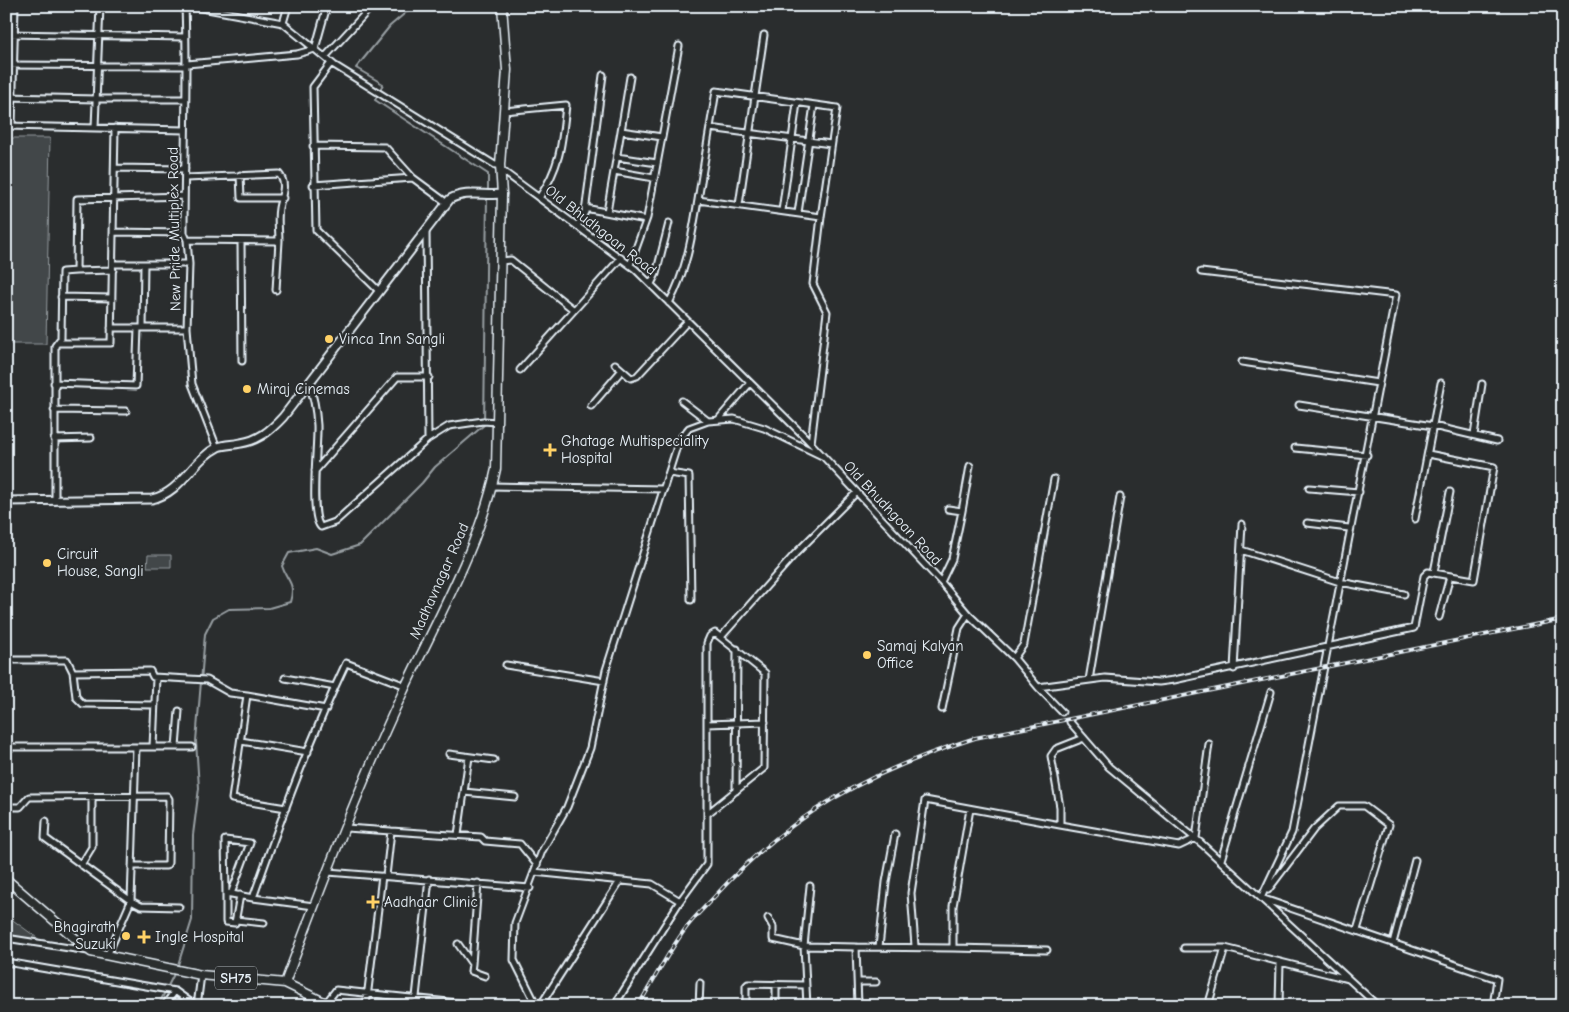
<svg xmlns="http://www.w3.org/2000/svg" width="1569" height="1012" viewBox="0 0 1569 1012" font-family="'Comic Neue',sans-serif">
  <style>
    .green { fill: #424648; stroke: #959ca0 }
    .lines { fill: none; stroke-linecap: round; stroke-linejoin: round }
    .stream { stroke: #989fa3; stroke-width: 2 }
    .street-casing { stroke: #e8f1f8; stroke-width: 9 }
    .secondary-casing { stroke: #e8f1f8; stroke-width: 11 }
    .primary-casing { stroke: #e8f1f8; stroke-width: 11 }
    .street { stroke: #2a2d2e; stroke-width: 5 }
    .secondary { stroke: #2a2d2e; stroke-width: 7 }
    .primary { stroke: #2a2d2e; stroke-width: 8 }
    .rail-casing { stroke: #e8f1f8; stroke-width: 4 }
    .rail { stroke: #2a2d2e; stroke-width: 2; stroke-dasharray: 5.5; stroke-linecap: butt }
    .poi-dot { fill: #ffd166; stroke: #2a2d2e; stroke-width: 2 }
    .labels { text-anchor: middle; stroke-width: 4; stroke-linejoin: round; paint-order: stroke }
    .shield { fill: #2a2d2e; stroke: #afb6bb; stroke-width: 1 }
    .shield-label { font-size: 14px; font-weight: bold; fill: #e8f1f8 }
    .street-label { font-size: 15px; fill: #e8f1f8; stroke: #2a2d2e }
    .poi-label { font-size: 15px; fill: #e8f1f8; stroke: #2a2d2e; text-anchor: start }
  </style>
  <rect width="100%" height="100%" fill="#2a2d2e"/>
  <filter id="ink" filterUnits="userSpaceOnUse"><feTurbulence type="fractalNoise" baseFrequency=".02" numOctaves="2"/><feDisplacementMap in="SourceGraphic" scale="10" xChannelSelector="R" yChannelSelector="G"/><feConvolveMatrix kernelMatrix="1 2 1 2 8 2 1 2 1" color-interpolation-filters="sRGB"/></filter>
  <g filter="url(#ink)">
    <path class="green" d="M 6,138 L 50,138 L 46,344 L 6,344 Z
      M 148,555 L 171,555 L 171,567 L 147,567 Z
      M 6,915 L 44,943 L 6,938 Z"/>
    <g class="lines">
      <path class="stream" d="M 410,6 L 410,9 L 390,26 L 356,68 L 383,84 L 375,100 L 488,174 L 488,192
        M 177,968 L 192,920 L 193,835 L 199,788 L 196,741 L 205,634 L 213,618 L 229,609 L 269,608 L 290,602 C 296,582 287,582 282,566 L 289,553 L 316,548 L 332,554 L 360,545 L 422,483 L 435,467 L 484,425 L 487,197
        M 158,1006 L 175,972"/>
      <g class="street-casing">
        <path id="street" d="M 185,6 C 188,81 184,157 184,233 L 187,240 L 189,264 L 187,328 L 192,384 L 217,448
          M 191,6 L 283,23 L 334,65 L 495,165 L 500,165
          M 283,23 L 288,6
          M 6,34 L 186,37
          M 325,57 L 372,6
          M 331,63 L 313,87 L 316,230 L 379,291
          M 187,64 L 297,54 L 315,49 L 327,6
          M 6,65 L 186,66
          M 630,77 L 621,131 L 662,137
          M 716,91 L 837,108 L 821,217 L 698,200 Z
          M 6,97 L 96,99 L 185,99
          M 504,111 L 566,105 C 562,143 561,165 539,198
          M 6,126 L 185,130
          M 12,126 L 15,6
          M 95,127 L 100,6
          M 710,128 L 831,144
          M 313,146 L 385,147 L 413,178
          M 617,157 L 657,163
          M 115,168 L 185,169
          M 500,169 L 635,269 L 806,438 L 941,582 L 968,614 L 1014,658 L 1038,687 L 1105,678 L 1159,682 L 1174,680 L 1414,628 L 1424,576 L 1428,572 L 1474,580 L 1494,467 L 1428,454
          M 614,171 L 654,178
          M 240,175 L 241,198 L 283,198
          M 186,178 L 279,174 C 288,184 281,197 279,208 C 277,219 279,230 279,241 L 187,240
          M 313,185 L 413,178 L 447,203
          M 739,205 L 764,35
          M 585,208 L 646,220
          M 782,211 L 797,103
          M 607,212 L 621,131
          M 798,213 L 814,105
          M 577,226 L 585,212 L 603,75
          M 426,230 L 428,439
          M 113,232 L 184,233
          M 241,241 L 242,361
          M 500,261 L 511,260 L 574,310
          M 113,264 L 189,264
          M 630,265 L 647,218 L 679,46
          M 113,270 L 76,271 L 77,199 L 184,196
          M 1201,272 L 1396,295 L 1292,832 L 1261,898
          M 651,284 L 656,274 L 669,223
          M 276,290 L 279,241
          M 61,297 L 112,298
          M 669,303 C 687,270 692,236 698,200
          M 111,328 L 187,328
          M 143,328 L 144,264
          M 58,343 L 111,343 L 115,128
          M 1242,362 L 1378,383
          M 615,364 L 631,378 L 637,376 L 687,322
          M 520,370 L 621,258
          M 54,383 L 136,386 L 138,328
          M 309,384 C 314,397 316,410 317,425 C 318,444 309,517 321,527 L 335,522 L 428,439 L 449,426 L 483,421 L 497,422
          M 682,401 L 708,421
          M 1299,405 L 1433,426 L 1497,441
          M 591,406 L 622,370
          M 54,410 L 126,411
          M 718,420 L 750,383
          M 1474,435 L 1482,384
          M 54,439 L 91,438
          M 811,443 L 827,312 L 813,284 L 821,217
          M 1295,448 L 1367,455
          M 315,471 L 397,377 L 429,377
          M 669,473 L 689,476 L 691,600
          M 492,486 L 664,489
          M 1309,488 L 1359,492
          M 55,501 L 55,346 L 61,338 L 62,272 L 76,271
          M 962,511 L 970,466
          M 1415,519 L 1441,383
          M 1307,523 L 1349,528
          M 1241,550 L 1340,582 L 1404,594
          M 1434,572 L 1450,492
          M 941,582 L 952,559 L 962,511 L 948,509
          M 1439,617 L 1450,576
          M 721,637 L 795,554 L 857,492
          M 1014,658 L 1024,644 L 1054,479
          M 6,660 L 67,660 L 73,672 L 150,671 L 153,677 L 207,680 L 230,693 L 247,695
          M 506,665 L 604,681
          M 1234,669 L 1242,524
          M 73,672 L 76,697 L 83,704 L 155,705
          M 285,678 L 335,687
          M 1089,680 L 1120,497
          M 1038,687 L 1062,712
          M 942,709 L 959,628 L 968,614
          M 1070,722 L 1109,767 L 1202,844 L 1378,1006
          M 707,724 L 765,722
          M 1084,738 L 1056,749 L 1051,756 L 1060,807 L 1060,825 L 1179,846 L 1196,838 L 1209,744
          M 241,741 L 308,752
          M 6,747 L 136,747 L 131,901 L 107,956
          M 136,747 L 192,747
          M 153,747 L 156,678
          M 176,747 L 179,711
          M 449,754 L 494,760
          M 736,791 L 737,649
          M 464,792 L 515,797
          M 6,807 L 20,807 L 29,797 L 167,796 L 169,799 L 168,863 L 166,866 L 132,866
          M 286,808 L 232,799 L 247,695 L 326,709
          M 46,821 L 45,838 L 131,901 L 141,906 L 179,907
          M 346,828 L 481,837 L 485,841 L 520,844 L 537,865
          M 458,835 L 469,757
          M 1221,860 L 1271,692
          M 81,865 L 92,847 L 92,797
          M 328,872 L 530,888
          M 534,872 L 652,884 L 680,901
          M 386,876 L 391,831
          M 810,886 L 804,946 L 856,947 L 858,1006
          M 1268,890 L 1314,829 L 1339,806 L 1364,806 L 1389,825 L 1357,930
          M 226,893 L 226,922 L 235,923 L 240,895
          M 231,894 L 250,843 L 225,840 L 226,893 L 253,898
          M 1264,899 L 1497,979 L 1493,1006
          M 314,906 L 253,898 C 281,819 310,739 346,663 L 406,686
          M 768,918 L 773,927 L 773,939 L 804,946 L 807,1006
          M 236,920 L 264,923
          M 6,938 L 88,951
          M 1393,943 L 1415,860
          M 458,944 L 472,964 L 478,883
          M 915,946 L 911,893 L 925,800 L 1060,825
          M 856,947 L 953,948 L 953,906 L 970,809
          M 879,947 L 886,882 L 895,834
          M 953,948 L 1047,950
          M 1184,948 L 1225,948
          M 6,962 L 175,991 L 196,1006
          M 472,964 L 471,971 L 485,976
          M 858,982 L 876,982
          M 326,1003 L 336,990 L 486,1006
          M 164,1006 L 175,991
          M 197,1006 L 201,975
          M 366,1006 L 382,876
          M 415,1006 L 429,879
          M 537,1006 L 514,960 L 515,923 L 542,851 L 567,807 L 590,748 L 606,670 L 679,440 L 689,428 L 708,421 L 734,419 L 764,428 L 822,456
          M 540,1006 L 620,881
          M 614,1006 L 680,901 L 707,864 L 707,643 L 710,636 L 715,633 L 765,673 L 764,768 L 707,814
          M 699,1006 L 700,983
          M 746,1006 L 746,986 L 748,984 L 805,985
          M 776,1006 L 776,984
          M 1208,1006 L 1225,948 L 1348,979
          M 1279,1006 L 1280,962"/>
      </g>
      <g class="secondary-casing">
        <path id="secondary" d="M 6,501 L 152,499 C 182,492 192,460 218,447 C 225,444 233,445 241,443 C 259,440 270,431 283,417 L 450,199 C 466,190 484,196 502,194"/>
      </g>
      <g class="primary-casing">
        <path id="primary" d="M 6,879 L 91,952 L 201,975 L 285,983 L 326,1003 L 340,1006
          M 285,983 C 322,885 359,786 403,692 C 437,619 479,547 496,469 L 502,194 L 500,165 L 507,70 L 502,6"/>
      </g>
      <use href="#street" class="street"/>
      <use href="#secondary" class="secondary"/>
      <use href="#primary" class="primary"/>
      <g class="rail-casing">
        <path id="rail" d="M 638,1006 C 654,980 668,952 686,928 C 695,916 706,906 716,895 C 792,812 869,772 975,738 L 1563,619"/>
      </g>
      <use href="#rail" class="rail"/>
    </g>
  </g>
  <g class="poi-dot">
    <circle cx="329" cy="339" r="5"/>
    <circle cx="247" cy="389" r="5"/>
    <path d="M547.5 442.5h5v5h5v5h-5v5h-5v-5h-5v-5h5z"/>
    <circle cx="47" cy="563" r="5"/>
    <circle cx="867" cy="655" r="5"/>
    <path d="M370.5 894.5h5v5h5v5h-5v5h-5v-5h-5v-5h5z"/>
    <circle cx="126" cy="936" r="5"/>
    <path d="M141.5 929.5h5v5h5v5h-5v5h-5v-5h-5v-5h5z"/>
  </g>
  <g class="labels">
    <rect class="shield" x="215" y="966.5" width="42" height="23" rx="4"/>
    <g class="shield-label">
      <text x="236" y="983">SH75</text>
    </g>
    <g class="street-label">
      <text transform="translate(174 229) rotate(-91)" y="5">New Pride Multiplex Road</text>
      <text transform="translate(601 230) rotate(38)" y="5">Old Bhudhgoan Road</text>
      <text transform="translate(893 513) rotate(47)" y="5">Old Bhudhgoan Road</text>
      <text transform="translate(439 581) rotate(-66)" y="5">Madhavnagar Road</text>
    </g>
    <g class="poi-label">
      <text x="339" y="344">Vinca Inn Sangli</text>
      <text x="257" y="394">Miraj Cinemas</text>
      <text x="561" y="446">Ghatage Multispeciality<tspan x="561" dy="17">Hospital</tspan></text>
      <text x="57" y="559">Circuit<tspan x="57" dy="17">House, Sangli</tspan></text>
      <text x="877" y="651">Samaj Kalyan<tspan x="877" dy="17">Office</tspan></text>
      <text x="384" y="907">Aadhaar Clinic</text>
      <text x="116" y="932" text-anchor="end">Bhagirath<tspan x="116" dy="17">Suzuki</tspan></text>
      <text x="155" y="942">Ingle Hospital</text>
    </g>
  </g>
  <rect width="1569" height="1012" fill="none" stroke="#2a2d2e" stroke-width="25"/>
  <rect x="12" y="12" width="1544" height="987" fill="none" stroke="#e8f1f8" stroke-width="2" filter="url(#ink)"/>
</svg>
